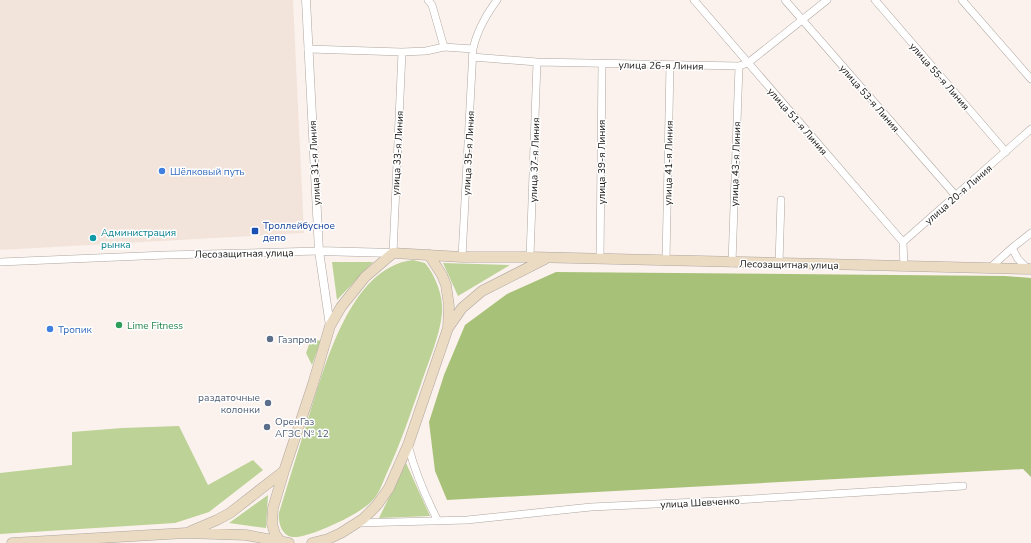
<svg xmlns="http://www.w3.org/2000/svg" width="1031" height="543" viewBox="0 0 1031 543" font-family="'Nunito Sans',sans-serif">
  <style>
    .built { fill: #f3e4db }
    .green { fill: #bdd296 }
    .forest { fill: #a8c178 }
    .lines { fill: none; stroke-linecap: round; stroke-linejoin: round }
    .minor-casing { stroke: #aea6a1; stroke-width: 8 }
    .tertiary-casing { stroke: #aea6a1; stroke-width: 9 }
    .secondary-casing { stroke: #aea6a1; stroke-width: 11 }
    .minor { stroke: #fff; stroke-width: 7 }
    .tertiary { stroke: #fff; stroke-width: 8 }
    .secondary { stroke: #ebdbc2; stroke-width: 10 }
    .shop-dot { fill: #3f7fe0; stroke: #fff; stroke-width: 1.5 }
    .transit-dot { fill: #1a4fb4; stroke: #fff; stroke-width: 1.5 }
    .culture-dot { fill: #0f9aa8; stroke: #fff; stroke-width: 1.5 }
    .leisure-dot { fill: #2e9e5b; stroke: #fff; stroke-width: 1.5 }
    .service-dot { fill: #5c6f8a; stroke: #fff; stroke-width: 1.5 }
    .labels { text-anchor: middle; stroke-width: 3; stroke-linejoin: round; paint-order: stroke }
    .street-label { font-size: 10px; fill: #151210; stroke: #fff }
    .shop-label { font-size: 10px; fill: #366cbe; stroke: #fff; text-anchor: start }
    .transit-label { font-size: 10px; fill: #164399; stroke: #fff; text-anchor: start }
    .culture-label { font-size: 10px; fill: #0d838f; stroke: #fff; text-anchor: start }
    .leisure-label { font-size: 10px; fill: #27864d; stroke: #fff; text-anchor: start }
    .service-label { font-size: 10px; fill: #4e5e75; stroke: #fff; text-anchor: start }
  </style>
  <rect width="100%" height="100%" fill="#fbf2ed"/>
  <path class="built" d="M 0,0 L 293,0 L 304,233 L 0,250 Z"/>
  <path class="green" d="M 413,260 L 425,263 C 434,274 441,290 442,305 C 444,326 428,363 421,384 C 410,415 400,445 386,475 C 382,484 379,494 372,501 C 360,514 308,539 292,537 C 281,535 278,522 279,513 C 289,480 299,448 309,416 C 325,366 350,267 413,260 Z
    M 332,262 L 373,262 L 337,300 Z
    M 443,263 L 510,265 L 458,296 Z
    M 321,340 L 312,365 L 306,353 L 310,342 Z
    M 179,426 L 208,485 L 253,460 L 263,470 L 209,512 L 175,523 L 0,534 L 0,473 L 72,465 L 72,432 L 122,428 Z
    M 406,463 L 430,516 L 379,518 Z
    M 268,495 L 266,528 L 229,523 Z"/>
  <path class="forest" d="M 556,272 L 1005,276 L 1031,278 L 1031,477 L 1023,469 L 447,500 L 435,471 L 429,422 L 444,375 L 465,325 L 507,294 Z"/>
  <g class="lines">
    <g class="minor-casing">
      <path id="minor" d="M 428,0 L 432,5 L 444,47
        M 694,0 L 903,242
        M 785,0 L 956,196
        M 875,0 L 1006,152
        M 962,0 L 1031,79
        M 308,49 L 402,52 L 426,51 L 444,47 L 473,49
        M 472,57 L 537,62 L 739,66 L 748,63 L 827,0
        M 1012,248 L 1018,259 L 1028,269
        M 393,253 L 402,52
        M 462,257 L 473,49 C 477,30 486,15 497,0
        M 530,257 L 537,62
        M 600,259 L 602,64
        M 666,261 L 670,65
        M 0,262 L 166,255 L 319,251
        M 732,263 L 739,66
        M 779,264 L 781,200
        M 904,267 L 903,242 L 1031,129
        M 990,268 L 1012,248 L 1031,233
        M 408,445 C 415,472 425,496 438,521
        M 357,523 L 467,520 L 591,507 L 719,501 L 963,486"/>
    </g>
    <g class="tertiary-casing">
      <path id="tertiary" d="M 306,0 L 319,251 L 330,326
        M 319,251 L 393,253"/>
    </g>
    <g class="secondary-casing">
      <path id="secondary" d="M 448,328 L 462,308 L 482,291 L 545,259
        M 191,531 L 217,520 L 230,513 L 284,471
        M 280,541 L 275,534 L 272,524 L 273,508 L 284,471 L 313,384 L 330,326 L 341,307 L 365,277 L 393,253 L 462,257 L 530,257 L 1031,269
        M 12,543 L 186,533 L 246,535 L 289,543
        M 312,543 L 328,539 L 341,533 L 363,519 L 377,505 L 389,488 L 408,445 L 448,328 L 449,306 L 446,285 L 442,275 L 429,255"/>
    </g>
    <use href="#minor" class="minor"/>
    <use href="#tertiary" class="tertiary"/>
    <use href="#secondary" class="secondary"/>
  </g>
  <g class="shop-dot">
    <circle cx="162" cy="171" r="4"/>
    <circle cx="50" cy="329" r="4"/>
  </g>
  <rect class="transit-dot" x="251" y="227" width="8" height="8" rx="2"/>
  <circle class="culture-dot" cx="93" cy="238" r="4"/>
  <circle class="leisure-dot" cx="119" cy="325" r="4"/>
  <g class="service-dot">
    <circle cx="270" cy="339" r="4"/>
    <circle cx="268" cy="403" r="4"/>
    <circle cx="267" cy="427" r="4"/>
  </g>
  <g class="labels">
    <g class="street-label">
      <text transform="translate(661 65) rotate(1)" y="4">улица 26-я Линия</text>
      <text transform="translate(940 76) rotate(49)" y="4">улица 55-я Линия</text>
      <text transform="translate(870 98) rotate(49)" y="4">улица 53-я Линия</text>
      <text transform="translate(798 121) rotate(49)" y="4">улица 51-я Линия</text>
      <text transform="translate(397 153) rotate(-87)" y="4">улица 33-я Линия</text>
      <text transform="translate(468 153) rotate(-87)" y="4">улица 35-я Линия</text>
      <text transform="translate(534 160) rotate(-88)" y="4">улица 37-я Линия</text>
      <text transform="translate(601 162) rotate(-90)" y="4">улица 39-я Линия</text>
      <text transform="translate(314 163) rotate(-93)" y="4">улица 31-я Линия</text>
      <text transform="translate(668 163) rotate(-89)" y="4">улица 41-я Линия</text>
      <text transform="translate(735 164) rotate(-88)" y="4">улица 43-я Линия</text>
      <text transform="translate(958 194) rotate(-41)" y="4">улица 20-я Линия</text>
      <text transform="translate(244 253) rotate(-1)" y="4">Лесозащитная улица</text>
      <text transform="translate(789 264) rotate(1)" y="4">Лесозащитная улица</text>
      <text transform="translate(700 502) rotate(-3)" y="4">улица Шевченко</text>
    </g>
    <g class="shop-label">
      <text x="170" y="175">Шёлковый путь</text>
      <text x="58" y="333">Тропик</text>
    </g>
    <g class="transit-label">
      <text x="263" y="229">Троллейбусное<tspan x="263" dy="12">депо</tspan></text>
    </g>
    <g class="culture-label">
      <text x="101" y="236">Администрация<tspan x="101" dy="12">рынка</tspan></text>
    </g>
    <g class="leisure-label">
      <text x="127" y="329">Lime Fitness</text>
    </g>
    <g class="service-label">
      <text x="278" y="343">Газпром</text>
      <text x="260" y="401" text-anchor="end">раздаточные<tspan x="260" dy="12">колонки</tspan></text>
      <text x="275" y="425">ОренГаз<tspan x="275" dy="12">АГЗС № 12</tspan></text>
    </g>
  </g>
</svg>
